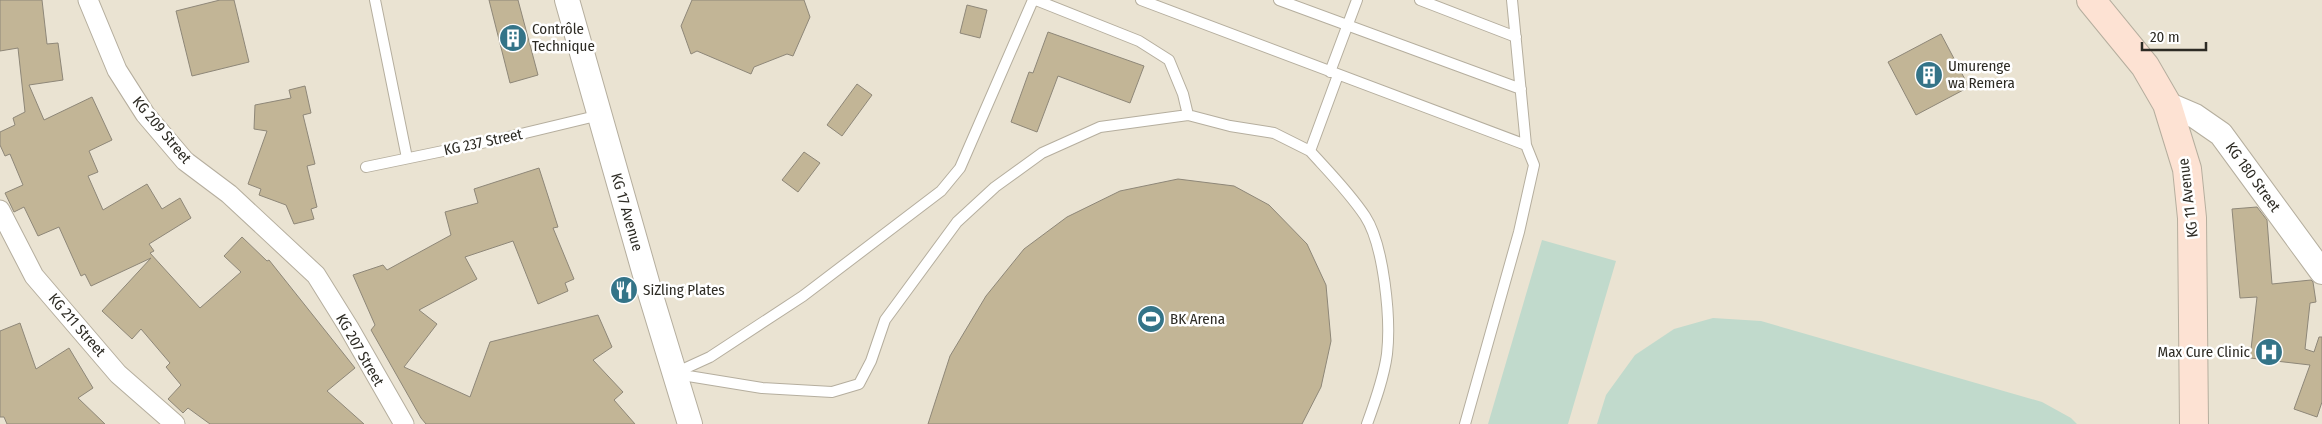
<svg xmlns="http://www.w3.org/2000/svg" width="2322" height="424" viewBox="0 0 2322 424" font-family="'Fira Sans Condensed',sans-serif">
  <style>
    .green { fill: #c1dacc }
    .building { fill: #c2b596; stroke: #8e8778 }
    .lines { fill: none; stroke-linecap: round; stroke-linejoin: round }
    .service-casing { stroke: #b5ae9e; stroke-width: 12 }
    .minor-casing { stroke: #b5ae9e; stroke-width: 21 }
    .tertiary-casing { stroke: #b5ae9e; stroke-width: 26 }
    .secondary-casing { stroke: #b5ae9e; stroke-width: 30 }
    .service { stroke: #fff; stroke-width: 10 }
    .minor { stroke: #fff; stroke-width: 19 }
    .tertiary { stroke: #fff; stroke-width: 24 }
    .secondary { stroke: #fde2d3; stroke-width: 28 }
    .labels { text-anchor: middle; stroke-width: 5; stroke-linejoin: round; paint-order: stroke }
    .poi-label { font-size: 15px; fill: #2d2b24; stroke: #fff; text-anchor: start }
    .street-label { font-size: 15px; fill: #2d2b24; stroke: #fff }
  </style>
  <rect width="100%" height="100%" fill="#eae3d2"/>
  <path class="green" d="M 1542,240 L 1616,261 L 1568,424 L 1488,424 Z
    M 1713,318 L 1761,321 L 2042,402 L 2071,418 L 2077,424 L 1597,424 L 1606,395 L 1635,355 L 1674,329 Z"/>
  <path class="building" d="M 0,0 L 42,0 L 47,44 L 58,43 L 63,80 L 29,85 L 44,120 L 92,97 L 112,140 L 89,151 L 98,172 L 88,176 L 103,210 L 147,184 L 162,209 L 180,198 L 191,218 L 149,244 L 154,251 L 150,253 L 200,308 L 241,272 L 224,256 L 242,237 L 267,261 L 269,260 L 355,368 L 327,391 L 364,424 L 210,424 L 188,408 L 183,413 L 168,399 L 181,385 L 166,367 L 170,363 L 141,329 L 132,339 L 102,311 L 151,258 L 91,286 L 85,274 L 81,276 L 59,227 L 38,236 L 24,207 L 14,212 L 5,193 L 23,185 L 10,154 L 5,156 L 0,145 L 0,132 L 15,125 L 13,118 L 25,112 L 18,48 L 0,51 Z
    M 220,0 L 234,0 L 249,62 L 192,76 L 176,11 Z
    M 489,0 L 518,0 L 538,75 L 510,83 Z
    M 692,0 L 804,0 L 810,17 L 793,56 L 787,54 L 754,67 L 751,74 L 697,51 L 691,54 L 681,26 Z
    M 967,5 L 987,10 L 980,38 L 960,33 Z
    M 1048,32 L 1144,66 L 1130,103 L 1058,76 L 1037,132 L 1011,122 L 1029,72 L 1033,73 Z
    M 1941,34 L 1969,87 L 1916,115 L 1888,62 Z
    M 857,84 L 872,95 L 842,136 L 827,125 Z
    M 305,86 L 311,113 L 303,115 L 315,164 L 307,166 L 317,207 L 311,209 L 314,219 L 294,224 L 286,205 L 259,195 L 261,189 L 248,184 L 267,131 L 254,129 L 255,105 L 291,98 L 289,90 Z
    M 804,152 L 820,163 L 798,192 L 782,180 Z
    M 539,168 L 558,227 L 553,228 L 574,279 L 565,283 L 568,291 L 538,304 L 513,241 L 465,257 L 477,279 L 419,310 L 437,324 L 404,367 L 470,397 L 490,342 L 598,315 L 612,347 L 593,360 L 623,392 L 614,400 L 635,424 L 426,424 L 421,418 L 371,330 L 375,325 L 353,275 L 383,265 L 387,270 L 451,235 L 445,212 L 478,203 L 474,189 Z
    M 1178,179 L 1234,186 L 1269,205 L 1307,244 L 1326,285 L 1331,341 L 1321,387 L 1302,424 L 928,424 L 950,356 L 986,296 L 1024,249 L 1067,217 L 1120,191 Z
    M 2257,207 L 2267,220 L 2272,284 L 2311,280 L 2313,282 L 2316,302 L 2310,303 L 2305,349 L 2314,352 L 2319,337 L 2322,337 L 2322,402 L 2317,417 L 2294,409 L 2310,365 L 2250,358 L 2257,297 L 2240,298 L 2232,209 Z
    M 20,323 L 36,369 L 69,348 L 93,388 L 78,398 L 105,424 L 7,424 L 4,417 L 0,417 L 0,331 Z"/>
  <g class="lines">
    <g class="service-casing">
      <path id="service" d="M 375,0 L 407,158
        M 1036,0 L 1139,41 L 1169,60 L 1183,94 L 1188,115 L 1230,126 L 1274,133 L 1310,151
        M 1141,0 L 1526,145 L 1534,165 L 1519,232 L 1465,424
        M 1279,0 L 1521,89
        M 1420,0 L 1516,37
        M 1512,0 L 1526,145
        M 1330,72 L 1357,0
        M 1338,75 L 1310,151 C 1329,172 1349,192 1365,216 C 1384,245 1391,319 1387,354 C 1384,377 1375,402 1367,424
        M 366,167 L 496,140 L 600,115
        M 675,373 L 710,357 L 803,296 L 941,191 L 960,168 L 1033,0
        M 676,374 L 762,388 L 832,392 L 859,384 L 871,361 L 885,320 L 957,222 L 995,187 L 1042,153 L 1100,127 L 1188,115"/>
    </g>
    <g class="minor-casing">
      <path id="minor" d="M 88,0 L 117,70 L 145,114 L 185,161 L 229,194 L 316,275 L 349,328 L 404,424
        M 0,210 L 34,276 L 118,374 L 175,424"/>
    </g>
    <g class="tertiary-casing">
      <path id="tertiary" d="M 567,0 L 651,296 L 690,424
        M 2167,104 L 2195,116 L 2221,134 L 2322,272"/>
    </g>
    <g class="secondary-casing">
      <path id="secondary" d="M 2091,0 L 2145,66 L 2167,104 L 2187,169 L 2192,218 L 2194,424"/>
    </g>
    <use href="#service" class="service"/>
    <use href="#minor" class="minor"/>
    <use href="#tertiary" class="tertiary"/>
    <use href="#secondary" class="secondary"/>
  </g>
  <defs>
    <g id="building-disc" transform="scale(1.4375)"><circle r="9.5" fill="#347488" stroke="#fff"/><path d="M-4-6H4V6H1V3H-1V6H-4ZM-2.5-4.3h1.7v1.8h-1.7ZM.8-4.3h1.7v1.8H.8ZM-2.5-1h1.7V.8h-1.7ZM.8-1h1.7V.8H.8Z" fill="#fff"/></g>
    <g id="restaurant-disc" transform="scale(1.4375)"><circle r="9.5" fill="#347488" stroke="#fff"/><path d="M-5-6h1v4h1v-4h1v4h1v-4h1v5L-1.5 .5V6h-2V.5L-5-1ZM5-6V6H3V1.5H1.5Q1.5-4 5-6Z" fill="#fff"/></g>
    <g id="stadium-disc" transform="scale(1.4375)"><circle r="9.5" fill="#347488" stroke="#fff"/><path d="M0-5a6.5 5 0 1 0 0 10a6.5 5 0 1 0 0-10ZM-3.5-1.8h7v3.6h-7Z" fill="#fff"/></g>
    <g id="hospital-disc" transform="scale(1.4375)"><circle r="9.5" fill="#347488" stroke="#fff"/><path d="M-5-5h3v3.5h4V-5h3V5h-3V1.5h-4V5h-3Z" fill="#fff"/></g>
  </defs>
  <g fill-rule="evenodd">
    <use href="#building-disc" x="513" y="38"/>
    <use href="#building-disc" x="1929" y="75"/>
    <use href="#restaurant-disc" x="624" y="290"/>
    <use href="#stadium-disc" x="1151" y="319"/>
    <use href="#hospital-disc" x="2269" y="352"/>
  </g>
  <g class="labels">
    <g class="poi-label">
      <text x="532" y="34">Contrôle<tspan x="532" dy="17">Technique</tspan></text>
      <text x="1948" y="71">Umurenge<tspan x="1948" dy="17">wa Remera</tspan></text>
      <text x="643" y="295">SiZling Plates</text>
      <text x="1170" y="324">BK Arena</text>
      <text x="2250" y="357" text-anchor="end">Max Cure Clinic</text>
    </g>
    <g class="street-label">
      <text transform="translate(162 130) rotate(50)" y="5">KG 209 Street</text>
      <text transform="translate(483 142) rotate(-12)" y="5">KG 237 Street</text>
      <text transform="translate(2253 177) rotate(54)" y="5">KG 180 Street</text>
      <text transform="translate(2188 198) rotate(-97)" y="5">KG 11 Avenue</text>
      <text transform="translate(627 212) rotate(74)" y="5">KG 17 Avenue</text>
      <text transform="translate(77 325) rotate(49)" y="5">KG 211 Street</text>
      <text transform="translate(360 350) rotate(60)" y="5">KG 207 Street</text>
    </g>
  </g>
  <path d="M2142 42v8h64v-8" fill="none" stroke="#2d2b24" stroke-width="2.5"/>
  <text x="2150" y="42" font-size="15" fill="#2d2b24" stroke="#ffffff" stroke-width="4" paint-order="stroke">20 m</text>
</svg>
